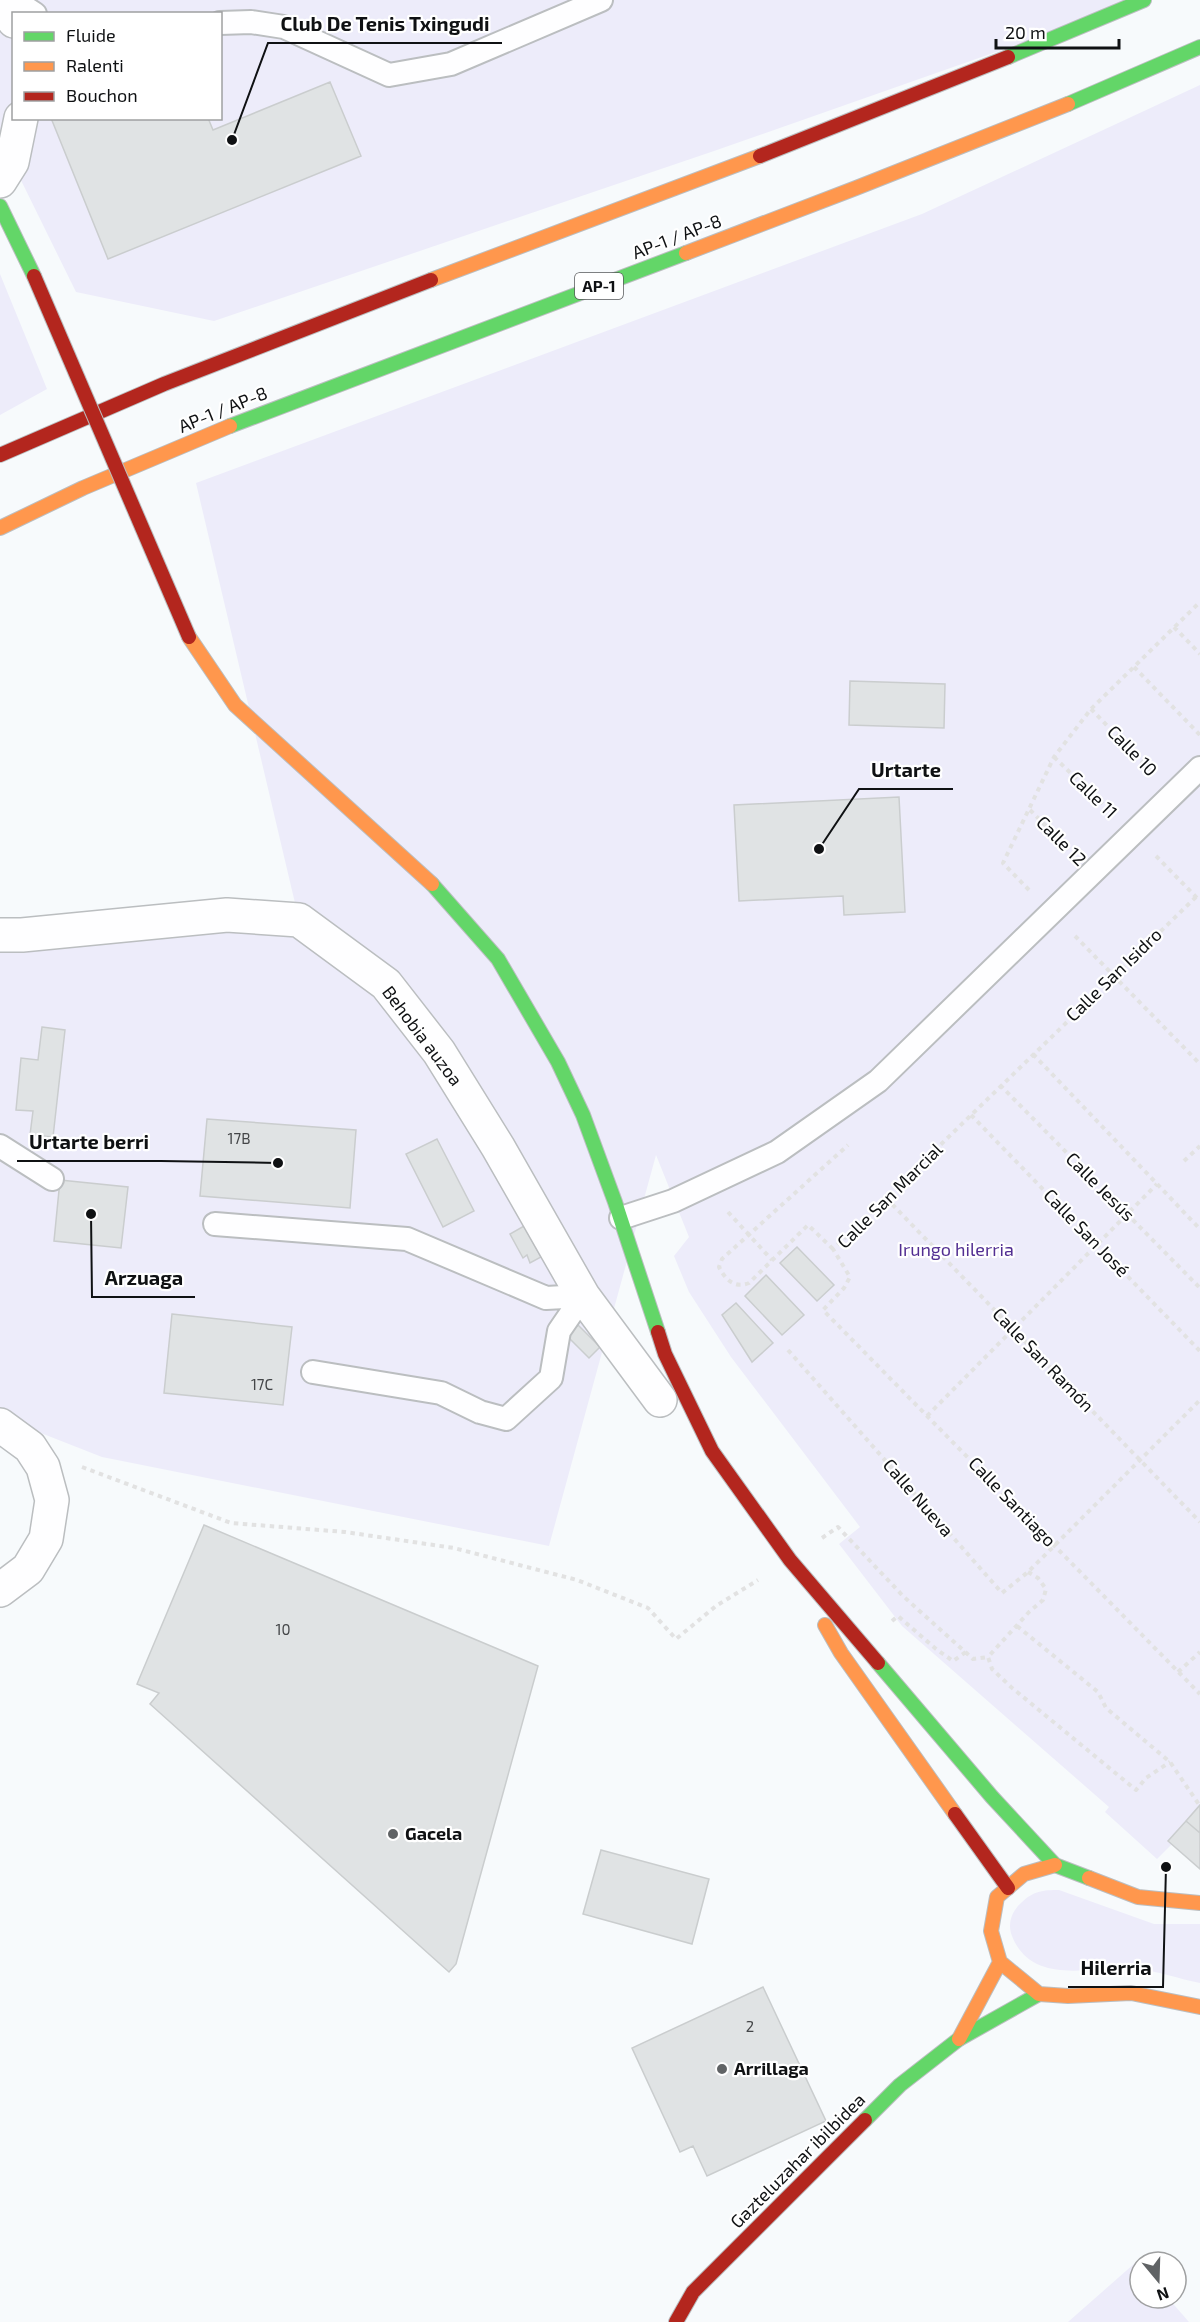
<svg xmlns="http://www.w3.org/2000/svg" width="1200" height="2322" viewBox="0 0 1200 2322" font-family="'Exo 2',sans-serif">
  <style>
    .green { fill: #edecfa; fill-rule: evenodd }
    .building { fill: #e0e3e4; stroke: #cacdce; stroke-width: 1.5 }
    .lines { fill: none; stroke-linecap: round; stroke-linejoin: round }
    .lane-casing { stroke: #bbbec0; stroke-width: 26 }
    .street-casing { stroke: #bbbec0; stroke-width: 36 }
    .fast-casing { stroke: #bbbec0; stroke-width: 16 }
    .slow-casing { stroke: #bbbec0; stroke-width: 16 }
    .jam-casing { stroke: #bbbec0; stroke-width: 16 }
    .path { stroke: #e2e2e2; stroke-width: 4; stroke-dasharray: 4.5 4.5; stroke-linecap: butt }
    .lane { stroke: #fefeff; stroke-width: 22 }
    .street { stroke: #fefeff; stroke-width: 33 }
    .fast { stroke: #63d668; stroke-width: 14 }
    .slow { stroke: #ff974d; stroke-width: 14 }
    .jam { stroke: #b3261e; stroke-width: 14 }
    .jam-bridge-casing { stroke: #bbbec0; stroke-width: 16; stroke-linecap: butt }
    .jam-bridge { stroke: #b3261e; stroke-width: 14 }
    .poi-dot { fill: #606365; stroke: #fff; stroke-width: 2 }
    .labels { text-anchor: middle; stroke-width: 4.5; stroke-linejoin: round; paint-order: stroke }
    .number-label { font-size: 15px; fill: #444648 }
    .shield { fill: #fff; stroke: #57585a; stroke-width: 1.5 }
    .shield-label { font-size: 16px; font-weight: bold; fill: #0f1113 }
    .street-label { font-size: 18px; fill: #0f1113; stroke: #fff }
    .park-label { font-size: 18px; fill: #522e92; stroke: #fff }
    .poi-label { font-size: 18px; font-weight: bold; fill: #0f1113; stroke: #fff; text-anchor: start }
    .leader { fill: none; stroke: #0f1113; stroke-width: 2 }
    .callout-dot { fill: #0f1113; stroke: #fff; stroke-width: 2 }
    .callout-label { font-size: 20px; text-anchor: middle; font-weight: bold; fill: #0f1113; stroke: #fff; stroke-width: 4.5; stroke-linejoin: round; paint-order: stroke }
  </style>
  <rect width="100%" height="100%" fill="#f7fafc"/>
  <path class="green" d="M 0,0 L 1144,0 L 714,151 L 214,321 L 76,292 L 12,162 L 0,181 ZM 14,14 L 220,14 L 220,118 L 14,118 Z
    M 1200,85 L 1200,1869 L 1172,1844 L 1157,1859 L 1105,1812 L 1109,1807 L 902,1626 L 839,1544 L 860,1527 L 731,1357 L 689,1292 L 674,1256 L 689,1237 L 656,1155 L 549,1546 L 102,1457 L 0,1417 L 0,934 L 299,920 L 196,483 L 922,214 Z
    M 0,274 L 47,389 L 0,415 Z
    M 1059,1890 L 1154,1924 L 1200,1924 L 1200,1983 C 1179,1979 1158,1971 1137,1969 C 1095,1964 1033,1989 1012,1936 C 1007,1924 1012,1911 1021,1903 C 1033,1891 1043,1890 1059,1890 Z
    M 1135,2263 L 1140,2268 L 1140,2298 L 1168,2298 L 1189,2322 L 1068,2322 Z"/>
  <path class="building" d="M 330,82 L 361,156 L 108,259 L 51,118 L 208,118 L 213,130 Z
    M 850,681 L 945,684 L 944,728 L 849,725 Z
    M 899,797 L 905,912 L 844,915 L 843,896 L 739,901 L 734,805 Z
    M 42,1027 L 65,1030 L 53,1137 L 30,1135 L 33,1111 L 16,1110 L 21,1058 L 38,1060 Z
    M 207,1119 L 356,1130 L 350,1208 L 200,1196 Z
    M 437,1139 L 474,1211 L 443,1227 L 406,1154 Z
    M 60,1180 L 128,1187 L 121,1248 L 54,1241 Z
    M 524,1226 L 541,1257 L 530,1263 L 527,1255 L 523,1258 L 510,1234 Z
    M 797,1247 L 834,1285 L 817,1301 L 780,1263 Z
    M 766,1275 L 804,1315 L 782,1335 L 745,1296 Z
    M 736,1303 L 773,1343 L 752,1362 L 722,1315 Z
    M 172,1314 L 292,1327 L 283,1405 L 164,1393 Z
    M 578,1325 L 600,1347 L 589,1358 L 567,1336 Z
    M 204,1525 L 538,1666 L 456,1964 L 449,1972 L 150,1704 L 159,1693 L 137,1684 Z
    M 1200,1805 L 1200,1833 L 1186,1821 Z
    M 1186,1821 L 1200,1833 L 1200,1869 L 1168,1841 Z
    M 601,1850 L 709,1879 L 692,1944 L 583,1914 Z
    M 763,1987 L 826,2121 L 707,2176 L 693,2146 L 680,2152 L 632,2048 Z"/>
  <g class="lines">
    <g class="lane-casing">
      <path id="lane" d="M 14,0 L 35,14
        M 220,23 L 251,22 L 284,27 L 389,75 L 451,64 L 601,0
        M 0,1146 L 52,1179
        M 621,1218 L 673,1201 L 777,1152 L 878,1081 L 1200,768
        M 215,1224 L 407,1239 L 546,1298 L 583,1296
        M 313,1372 L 441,1393 L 480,1412 L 506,1419 L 551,1378 L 559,1331 L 583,1296"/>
    </g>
    <g class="street-casing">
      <path id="street" d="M 2,0 L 14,21
        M 0,181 L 12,162 L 21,118
        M 0,935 L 22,935 L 227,915 L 299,920 L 386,984 L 439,1052 L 498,1147 L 583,1296 L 660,1400
        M 0,1425 L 30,1447 L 43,1467 L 52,1500 L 46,1539 L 28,1569 L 0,1590"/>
    </g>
    <g class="fast-casing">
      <path id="fast" d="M 1008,57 L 1144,0
        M 1068,104 L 1200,47
        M 0,206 L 34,276
        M 230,426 L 686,253
        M 432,884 L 498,959 L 558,1062 L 583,1115 L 615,1202 L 658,1332
        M 878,1663 L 992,1797 L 1055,1865 L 1089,1878
        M 865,2120 L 900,2085 L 959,2039 L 1039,1994"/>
    </g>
    <g class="slow-casing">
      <path id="slow" d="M 686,253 L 856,188 L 1068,104
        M 431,280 L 760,156
        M 0,528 L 83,488 L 230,426
        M 189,637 L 235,705 L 432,884
        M 825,1625 L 841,1653 L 955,1814
        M 1055,1865 L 1024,1874 L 997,1897 L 991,1931 L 1000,1962 L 1039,1994 L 1068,1996 L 1131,1993 L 1200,2007
        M 1089,1878 L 1138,1897 L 1200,1903
        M 959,2039 L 1000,1962"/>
    </g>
    <g class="jam-casing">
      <path id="jam" d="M 760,156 L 1008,57
        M 0,455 L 164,384 L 431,280
        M 658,1332 L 665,1354 L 712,1451 L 790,1560 L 878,1663
        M 955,1814 L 1008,1888
        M 676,2322 L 693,2292 L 865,2120"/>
    </g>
    <path class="path" d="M 1174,627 L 1200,654
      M 1134,667 L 1200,735
      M 1091,709 L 1151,771
      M 1054,757 L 1110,811
      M 1030,810 L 1069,849
      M 1156,856 L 1200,901
      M 1029,890 L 1003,863 L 1054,757 L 1091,709 L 1200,602
      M 1196,897 L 833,1249 L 850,1277 L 844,1288 L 823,1310 L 1200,1694
      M 1075,936 L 1200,1064
      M 1033,1054 L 1200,1229
      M 1000,1085 L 1200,1288
      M 971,1115 L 1200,1351
      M 1184,1161 L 1200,1146
      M 886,1198 L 1200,1522
      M 728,1212 L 772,1260
      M 833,1249 L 808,1225 L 749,1283 C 734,1289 725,1279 719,1267 L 722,1259 L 848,1145
      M 788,1350 L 1002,1593 L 1028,1572 L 1200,1400
      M 927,1416 L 1157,1184
      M 82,1467 L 231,1523 L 345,1532 L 454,1548 L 577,1580 L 648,1608 L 676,1639 L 716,1606 L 758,1580
      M 822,1538 L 838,1527 L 903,1596 L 973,1659 L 988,1657
      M 1028,1572 L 1038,1578 L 1046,1589 L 1043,1600 L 1029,1612 L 988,1657 L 992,1669 L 1011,1687 L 1136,1790 L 1146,1778 L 1170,1762
      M 892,1621 L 898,1616 L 936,1649 L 953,1661 L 966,1652
      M 1017,1626 L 1098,1692 L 1106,1708 L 1170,1762 L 1200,1806
      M 1178,1672 L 1200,1652"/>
    <use href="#lane" class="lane"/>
    <use href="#street" class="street"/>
    <use href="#fast" class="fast"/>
    <use href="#slow" class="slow"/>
    <use href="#jam" class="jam"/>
    <g class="jam-bridge-casing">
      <path id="jam-bridge" d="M 34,276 L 189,637"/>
    </g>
    <use href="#jam-bridge" class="jam-bridge"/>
  </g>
  <g class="poi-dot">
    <circle cx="393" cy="1834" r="6"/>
    <circle cx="722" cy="2069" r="6"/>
  </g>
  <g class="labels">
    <g class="number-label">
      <text x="239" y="1144">17B</text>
      <text x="262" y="1390">17C</text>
      <text x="283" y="1635">10</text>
      <text x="750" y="2032">2</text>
    </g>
    <rect class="shield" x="575" y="273" width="48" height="26" rx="4.5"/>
    <g class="shield-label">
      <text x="599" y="292">AP-1</text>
    </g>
    <g class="street-label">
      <text transform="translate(677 237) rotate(-21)" y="6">AP-1 / AP-8</text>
      <text transform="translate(223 410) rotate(-22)" y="6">AP-1 / AP-8</text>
      <text transform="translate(1132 751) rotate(46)" y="6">Calle 10</text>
      <text transform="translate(1093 795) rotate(44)" y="6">Calle 11</text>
      <text transform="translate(1061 841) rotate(45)" y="6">Calle 12</text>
      <text transform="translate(1114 975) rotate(-44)" y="6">Calle San Isidro</text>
      <text transform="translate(422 1036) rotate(53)" y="6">Behobia auzoa</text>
      <text transform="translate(1100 1187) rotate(45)" y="6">Calle Jesús</text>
      <text transform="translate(890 1196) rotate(-45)" y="6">Calle San Marcial</text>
      <text transform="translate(1086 1233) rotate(46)" y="6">Calle San José</text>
      <text transform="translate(1043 1360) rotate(46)" y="6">Calle San Ramón</text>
      <text transform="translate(918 1498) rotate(49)" y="6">Calle Nueva</text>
      <text transform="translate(1012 1502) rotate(46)" y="6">Calle Santiago</text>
      <text transform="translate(798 2161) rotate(-45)" y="6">Gazteluzahar ibilbidea</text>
    </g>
    <g class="park-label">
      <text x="956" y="1256">Irungo hilerria</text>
    </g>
    <g class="poi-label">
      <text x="405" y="1840">Gacela</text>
      <text x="734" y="2075">Arrillaga</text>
    </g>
  </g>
  <path class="leader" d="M232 140L268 43H502M819 849L859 789H953M278 1163L161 1161H17M91 1214L92 1297H195M1166 1867L1163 1987H1068"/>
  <g class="callout-dot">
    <circle cx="232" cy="140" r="6"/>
    <circle cx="819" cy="849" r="6"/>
    <circle cx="278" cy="1163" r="6"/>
    <circle cx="91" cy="1214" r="6"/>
    <circle cx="1166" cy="1867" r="6"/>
  </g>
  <g class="callout-label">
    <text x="385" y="31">Club De Tenis Txingudi</text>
    <text x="906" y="777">Urtarte</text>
    <text x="89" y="1149">Urtarte berri</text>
    <text x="144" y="1285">Arzuaga</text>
    <text x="1116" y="1975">Hilerria</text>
  </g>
  <rect x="12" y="12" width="210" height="108" fill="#ffffff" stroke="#9fa0a1" stroke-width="1.5"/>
  <rect x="24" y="32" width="30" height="9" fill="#63d668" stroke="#9fa0a1" stroke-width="1.5"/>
  <text x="66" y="42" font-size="18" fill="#0f1113">Fluide</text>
  <rect x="24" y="62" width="30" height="9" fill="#ff974d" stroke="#9fa0a1" stroke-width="1.5"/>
  <text x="66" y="72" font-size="18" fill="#0f1113">Ralenti</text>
  <rect x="24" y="92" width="30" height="9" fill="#b3261e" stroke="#9fa0a1" stroke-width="1.5"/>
  <text x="66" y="102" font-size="18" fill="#0f1113">Bouchon</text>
  <g transform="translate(1158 2280) rotate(161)"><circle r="28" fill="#ffffff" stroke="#9fa0a1" stroke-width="1.5"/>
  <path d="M0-4.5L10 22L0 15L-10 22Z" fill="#606365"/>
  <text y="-9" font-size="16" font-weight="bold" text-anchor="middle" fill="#0f1113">N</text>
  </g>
  <path d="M996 39v9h123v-9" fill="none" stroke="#0f1113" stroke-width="3"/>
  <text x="1005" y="39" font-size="18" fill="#0f1113" stroke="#ffffff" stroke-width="4.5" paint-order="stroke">20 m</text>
</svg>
